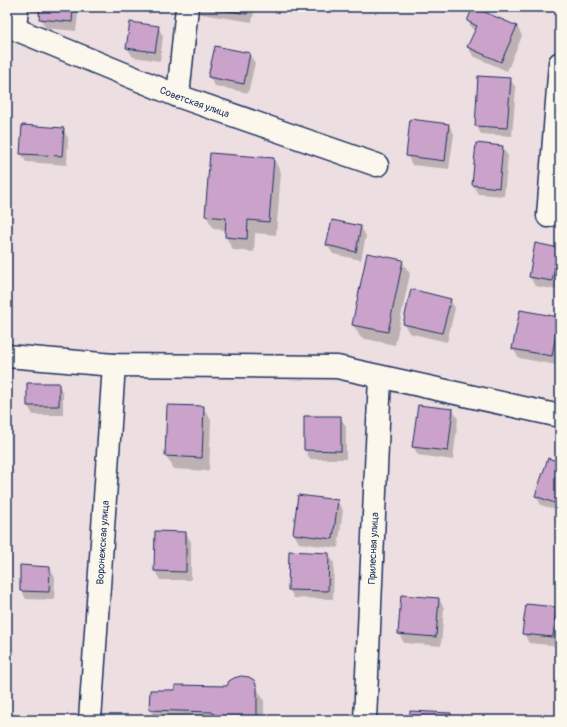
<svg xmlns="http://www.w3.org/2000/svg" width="567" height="727" viewBox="0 0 567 727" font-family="Pangolin,sans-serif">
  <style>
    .shadow { fill: #0003 }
    .building { fill: #cba3ca; stroke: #1b2f5e }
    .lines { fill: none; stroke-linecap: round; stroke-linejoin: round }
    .minor-casing { stroke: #1b2f5e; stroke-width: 25 }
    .minor { stroke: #fbf7ec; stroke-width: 22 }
    .labels { text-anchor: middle; stroke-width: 3; stroke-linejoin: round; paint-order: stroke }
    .street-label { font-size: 10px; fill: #1b2f5e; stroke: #fbf7ec }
  </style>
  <rect width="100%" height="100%" fill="#eddee2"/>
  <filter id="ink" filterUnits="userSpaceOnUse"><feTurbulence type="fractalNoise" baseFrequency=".025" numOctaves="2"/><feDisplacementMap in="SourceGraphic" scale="8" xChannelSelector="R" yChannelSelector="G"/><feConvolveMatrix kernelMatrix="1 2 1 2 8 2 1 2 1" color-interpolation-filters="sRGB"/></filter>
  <g filter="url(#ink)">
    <path class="shadow" d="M 35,7 L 79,7 L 76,31 L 45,28 Z
      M 197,7 L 255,7 L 252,22 L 201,14 Z
      M 468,21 L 517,26 L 522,36 L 507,71 L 473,56 L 468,47 L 475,31 L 473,30 Z
      M 158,27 L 163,36 L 160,61 L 133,57 L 127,48 Z
      M 249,54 L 255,63 L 248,93 L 215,86 L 209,77 Z
      M 510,79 L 516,88 L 512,136 L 481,134 L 476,125 Z
      M 449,125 L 454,134 L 449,169 L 412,165 L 407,155 Z
      M 63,129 L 68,138 L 67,165 L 26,162 L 21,153 Z
      M 502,147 L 508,156 L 504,196 L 478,194 L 473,185 Z
      M 273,158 L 281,172 L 276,235 L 255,233 L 254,252 L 233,250 L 226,237 L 226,230 L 214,229 L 206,216 Z
      M 361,227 L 366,236 L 361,260 L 333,254 L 327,245 Z
      M 558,249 L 560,252 L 560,276 L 557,290 L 535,286 L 530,277 Z
      M 402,261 L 410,274 L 395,345 L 361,338 L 353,325 Z
      M 450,299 L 455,308 L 447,342 L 409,333 L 404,324 Z
      M 558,318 L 560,321 L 560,346 L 557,365 L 519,358 L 513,349 Z
      M 58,384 L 63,393 L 63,415 L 33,415 L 28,406 Z
      M 168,406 L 203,407 L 211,420 L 209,471 L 174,469 L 166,456 Z
      M 453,410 L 458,419 L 453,460 L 418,455 L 413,446 Z
      M 305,417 L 340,417 L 346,426 L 346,459 L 310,459 L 305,450 Z
      M 560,463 L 560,511 L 541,505 L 536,496 Z
      M 337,501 L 343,510 L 338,548 L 299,543 L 294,534 Z
      M 156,532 L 186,533 L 191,542 L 191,580 L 160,580 L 155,571 Z
      M 329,554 L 334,563 L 333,599 L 294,598 L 289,589 Z
      M 50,568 L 55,577 L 54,600 L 26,599 L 21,590 Z
      M 439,599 L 444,608 L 441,646 L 404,643 L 399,634 Z
      M 556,608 L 560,616 L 558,646 L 529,643 L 524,634 Z
      M 253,681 L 264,701 L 264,720 L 156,720 L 150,710 L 151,691 L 176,691 L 227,687 Z
      M 451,714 L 454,720 L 411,720 Z"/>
    <path class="building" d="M 34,7 L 73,7 L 72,22 L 39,19 L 40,8 Z
      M 207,7 L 248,7 L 247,14 Z
      M 473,7 L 517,26 L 501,62 L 467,47 L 477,26 L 467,21 Z
      M 130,22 L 159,26 L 155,52 L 126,48 Z
      M 215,46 L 250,53 L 244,84 L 208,77 Z
      M 478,76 L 511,78 L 507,128 L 475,126 Z
      M 410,119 L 449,124 L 445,161 L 406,156 Z
      M 22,125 L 64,128 L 62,156 L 20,154 Z
      M 476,143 L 503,146 L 499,188 L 472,185 Z
      M 210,153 L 274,158 L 269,222 L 248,220 L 247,239 L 225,237 L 226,218 L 205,216 Z
      M 332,220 L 361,226 L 356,252 L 326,245 Z
      M 535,243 L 559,248 L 552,281 L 529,277 Z
      M 367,253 L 403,260 L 388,332 L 352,325 Z
      M 411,289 L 451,299 L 442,333 L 403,324 Z
      M 520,310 L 559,317 L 552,356 L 512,349 Z
      M 27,383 L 59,383 L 59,406 L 27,406 Z
      M 167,405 L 204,406 L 202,458 L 165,456 Z
      M 418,405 L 453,409 L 448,451 L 412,447 Z
      M 304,416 L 341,416 L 341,451 L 304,450 Z
      M 548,458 L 560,462 L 560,505 L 535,496 Z
      M 298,495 L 338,500 L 333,539 L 293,534 Z
      M 155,531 L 186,532 L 186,572 L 154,571 Z
      M 289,551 L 329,553 L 328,591 L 288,590 Z
      M 20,565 L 50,567 L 49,592 L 20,591 Z
      M 401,595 L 439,598 L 436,637 L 398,634 Z
      M 526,604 L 556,607 L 553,637 L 522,634 Z
      M 241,676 L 249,677 L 254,680 L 257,687 L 257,720 L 219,720 L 212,712 L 149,710 L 150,690 L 175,690 L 175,685 L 227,686 L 229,681 L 234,678 Z
      M 410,711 L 451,713 L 451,720 L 410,720 Z"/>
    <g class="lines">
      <g class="minor-casing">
        <g id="minor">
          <path id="s1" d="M 7,28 L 15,29 L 178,96 L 377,165"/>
          <path d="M 15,29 L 17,7"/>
          <path d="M 178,96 L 187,7"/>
          <path d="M 548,216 L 560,63"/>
          <path d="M 7,356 L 114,365 L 337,367 L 560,416"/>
          <path id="s2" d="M 90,720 L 114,365"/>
          <path id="s3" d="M 365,720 L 380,377"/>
        </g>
      </g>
      <use href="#minor" class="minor"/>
    </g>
  </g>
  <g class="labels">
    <g class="street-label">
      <text dy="4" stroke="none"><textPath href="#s1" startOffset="202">Советская улица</textPath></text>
      <text dy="4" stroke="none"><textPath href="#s2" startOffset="178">Воронежская улица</textPath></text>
      <text dy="4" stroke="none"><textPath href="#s3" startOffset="172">Прилесная улица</textPath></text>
    </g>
  </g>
  <rect width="567" height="727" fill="none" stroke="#fbf7ec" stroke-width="24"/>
  <rect x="12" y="12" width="543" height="703" fill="none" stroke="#1b2f5e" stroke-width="1.5" filter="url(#ink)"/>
</svg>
